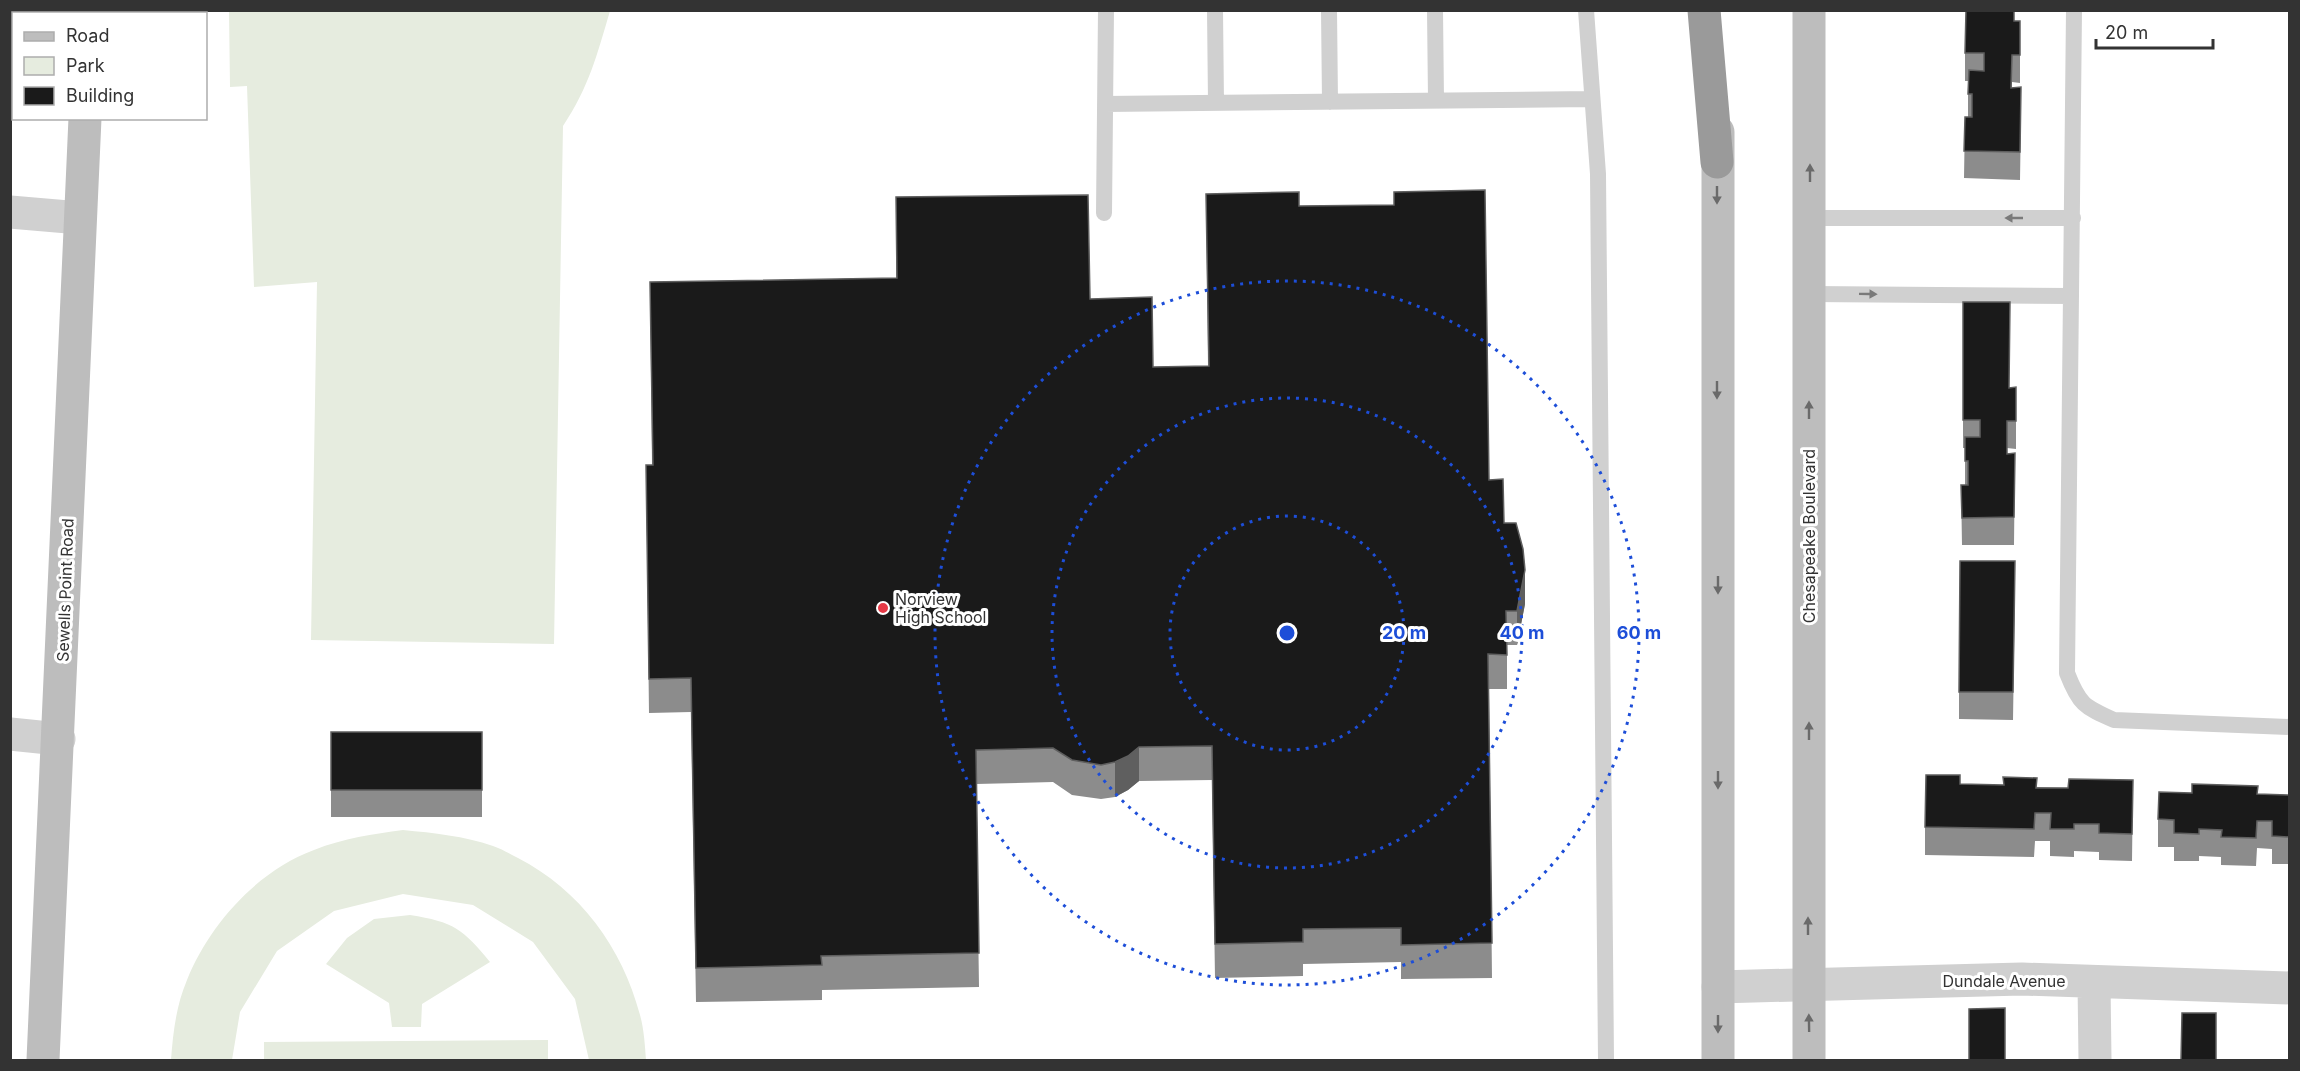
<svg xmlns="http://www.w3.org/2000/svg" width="2300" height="1071" viewBox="0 0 2300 1071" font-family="Inter,sans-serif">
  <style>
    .green { fill: #e6ecdf }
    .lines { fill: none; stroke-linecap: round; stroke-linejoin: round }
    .service { stroke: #d0d0d0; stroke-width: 16 }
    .minor { stroke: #d0d0d0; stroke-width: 33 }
    .secondary { stroke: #bdbdbd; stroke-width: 33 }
    .motorway { stroke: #9a9a9a; stroke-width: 33 }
    .wall { fill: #8c8c8c }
    .shaded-wall { fill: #5f5f5f }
    .building { fill: #1a1a1a; stroke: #5f5f5f; stroke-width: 1.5 }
    .oneway { fill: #6a6a6a }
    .oneway2 { fill: #7a7a7a }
    .ring { fill: none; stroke: #1d4ed8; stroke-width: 3; stroke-dasharray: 3 6 }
    .poi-dot { fill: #e63946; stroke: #fff; stroke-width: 2 }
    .labels { text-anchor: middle; stroke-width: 6; stroke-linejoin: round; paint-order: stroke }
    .street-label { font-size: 16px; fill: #333; stroke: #fff }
    .poi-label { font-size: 16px; fill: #333; stroke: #fff; text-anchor: start }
    .centre { fill: #1d4ed8; stroke: #fff; stroke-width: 3 }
    .ring-label { font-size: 18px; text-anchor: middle; font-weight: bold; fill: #1d4ed8; stroke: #fff; stroke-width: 6; stroke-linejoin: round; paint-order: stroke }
  </style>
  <rect width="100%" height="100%" fill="#fff"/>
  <path class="green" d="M 229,11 L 610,11 C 597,55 589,87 563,126 L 554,644 L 311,640 L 317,282 L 254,287 L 247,86 L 230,87 Z
    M 403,830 C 434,833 464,836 493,846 C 502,849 510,854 518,858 C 580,890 622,947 640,1015 C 644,1029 645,1046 646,1060 L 589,1060 L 575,999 L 533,942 L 473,905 L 403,894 L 334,911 L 277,951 L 240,1012 L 232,1060 L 171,1060 C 173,1033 176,1006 187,980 C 209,925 257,871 314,850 C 344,838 373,834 403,830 Z
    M 410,915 C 454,922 463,929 490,962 L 422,1004 L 421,1027 L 392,1027 L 389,1003 L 326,964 L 347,938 L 374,919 Z
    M 548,1040 L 548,1060 L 264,1060 L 264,1042 Z"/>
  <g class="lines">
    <path class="service" d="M 1215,10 L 1216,103
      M 1329,10 L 1330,102
      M 1435,10 L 1436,100
      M 1586,10 L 1598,174 L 1606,1060
      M 2074,10 L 2067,673 C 2079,704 2084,707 2114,720 L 2290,727
      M 1105,104 L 1592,99
      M 1104,213 L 1106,10
      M 1810,218 L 2073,218
      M 1810,294 L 2071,296"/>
    <path class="minor" d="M 10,212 L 80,218
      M 10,734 L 59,739
      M 2094,982 L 2095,1060
      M 1718,987 L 2022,979 L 2290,988"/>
    <path class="secondary" d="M 90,14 L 90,10
      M 1718,132 L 1718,1060
      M 43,1060 L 85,118
      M 1809,1060 L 1809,10"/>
    <path class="motorway" d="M 1704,10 L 1717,162"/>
  </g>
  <path class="wall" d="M 2014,21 L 2020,21 L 2020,83 L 2012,82 L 2012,88 L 2021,115 L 2020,180 L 1964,178 L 1965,117 L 1968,117 L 1968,81 L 1965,81 L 1965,53 Z
    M 1394,192 L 1489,480 L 1504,523 L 1525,604 L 1517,645 L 1507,645 L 1507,689 L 1489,689 L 1492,978 L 1401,979 L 1401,962 L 1303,964 L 1303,976 L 1215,978 L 1212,780 L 1139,781 L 1128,790 L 1115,797 L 1101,799 L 1072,795 L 1053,782 L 976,784 L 979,987 L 822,990 L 822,1000 L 696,1002 L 691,712 L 649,713 L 646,465 L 652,465 L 650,282 L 896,278 L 896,197 L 1090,299 L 1153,367 L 1208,366 L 1206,194 L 1299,206 L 1394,205 Z
    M 1963,302 L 2009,388 L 2016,387 L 2016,449 L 2007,448 L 2007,454 L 2015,453 L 2014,545 L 1962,545 L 1961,485 L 1965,485 L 1965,448 L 1963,448 Z
    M 2015,588 L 2013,720 L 1959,719 L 1959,692 Z
    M 331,732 L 482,732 L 482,817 L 331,817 Z
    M 2133,780 L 2132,861 L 2099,860 L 2099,852 L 2074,851 L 2074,857 L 2050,856 L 2050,841 L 2035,841 L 2034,857 L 1925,855 L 1925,827 L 1960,784 L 2068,788 Z
    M 2289,792 L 2289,864 L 2272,864 L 2272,849 L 2257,848 L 2256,866 L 2221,865 L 2221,857 L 2199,856 L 2199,861 L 2174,861 L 2174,847 L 2158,847 L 2158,819 L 2258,794 L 2289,795 Z"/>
  <path class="shaded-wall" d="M 1525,570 L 1525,604 L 1517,645 L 1517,611 Z
    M 1139,747 L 1139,781 L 1128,790 L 1115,797 L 1115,762 Z"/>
  <path class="building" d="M 1966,10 L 2014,10 L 2014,21 L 2020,21 L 2020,55 L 2012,55 L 2011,88 L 2021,87 L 2020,152 L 1964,151 L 1965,117 L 1972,117 L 1972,94 L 1968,94 L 1969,70 L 1984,71 L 1984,53 L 1965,53 Z
    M 1485,190 L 1489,480 L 1503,479 L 1504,523 L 1516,523 L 1523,549 L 1525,570 L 1517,611 L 1506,611 L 1507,655 L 1488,654 L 1492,943 L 1401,945 L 1401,928 L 1303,929 L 1303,942 L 1215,944 L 1212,746 L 1139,747 L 1128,756 L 1115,762 L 1101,765 L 1072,760 L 1053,748 L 976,750 L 979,953 L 821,956 L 822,965 L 696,968 L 691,678 L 649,679 L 646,465 L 653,465 L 650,282 L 897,278 L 896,197 L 1088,195 L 1090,299 L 1152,297 L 1153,367 L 1209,366 L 1206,194 L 1299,192 L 1299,206 L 1394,205 L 1394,192 Z
    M 1963,302 L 2010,302 L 2009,388 L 2016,387 L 2016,421 L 2007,421 L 2007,454 L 2015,453 L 2014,517 L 1962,518 L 1961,485 L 1968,485 L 1968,461 L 1965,461 L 1965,437 L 1980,437 L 1980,420 L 1963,420 Z
    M 1960,561 L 2015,561 L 2013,692 L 1959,692 Z
    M 331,732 L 482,732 L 482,790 L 331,790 Z
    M 1926,775 L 1960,775 L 1960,784 L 2004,785 L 2003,777 L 2037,778 L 2036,788 L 2068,788 L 2069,779 L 2133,780 L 2132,834 L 2099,833 L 2099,824 L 2074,824 L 2074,829 L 2050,829 L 2051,813 L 2035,813 L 2034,829 L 1925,827 Z
    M 2192,784 L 2258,786 L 2257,794 L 2289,795 L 2289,792 L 2289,837 L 2272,836 L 2272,821 L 2257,821 L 2256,838 L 2221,837 L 2222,830 L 2199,829 L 2199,834 L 2174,833 L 2174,820 L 2158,819 L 2159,792 L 2192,793 Z
    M 2005,1008 L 2005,1060 L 1969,1060 L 1969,1009 Z
    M 2182,1013 L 2216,1013 L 2216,1060 L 2181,1060 Z"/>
  <defs><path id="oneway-solid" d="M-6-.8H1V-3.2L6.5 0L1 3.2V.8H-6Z" transform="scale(1.5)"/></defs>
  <g class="oneway">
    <use href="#oneway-solid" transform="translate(1810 173) rotate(-90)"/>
    <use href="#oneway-solid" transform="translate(1717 195) rotate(90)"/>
    <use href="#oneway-solid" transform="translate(1717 390) rotate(90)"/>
    <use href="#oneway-solid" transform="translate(1809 410) rotate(-90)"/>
    <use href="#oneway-solid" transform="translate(1718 585) rotate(90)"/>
    <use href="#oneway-solid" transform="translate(1809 731) rotate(-90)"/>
    <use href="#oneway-solid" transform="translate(1718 780) rotate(90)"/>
    <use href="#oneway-solid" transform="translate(1808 926) rotate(-90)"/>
    <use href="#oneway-solid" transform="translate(1809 1023) rotate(-91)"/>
    <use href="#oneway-solid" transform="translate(1718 1024) rotate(90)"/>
  </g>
  <g class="oneway2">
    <use href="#oneway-solid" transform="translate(2014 218) rotate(180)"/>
    <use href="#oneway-solid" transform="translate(1868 294) rotate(1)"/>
  </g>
  <g class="ring">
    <circle cx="1287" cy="633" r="117"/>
    <circle cx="1287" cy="633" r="235"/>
    <circle cx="1287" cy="633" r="352"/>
  </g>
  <circle class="poi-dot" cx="883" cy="608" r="6"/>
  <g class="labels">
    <g class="street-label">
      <text transform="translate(1809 536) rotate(-90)" y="6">Chesapeake Boulevard</text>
      <text transform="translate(65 590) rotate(-88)" y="6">Sewells Point Road</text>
      <text x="2004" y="987">Dundale Avenue</text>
    </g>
    <g class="poi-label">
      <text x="895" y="605">Norview<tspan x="895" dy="18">High School</tspan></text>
    </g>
  </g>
  <circle cx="1287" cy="633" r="9" class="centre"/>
  <g class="ring-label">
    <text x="1404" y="639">20 m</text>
    <text x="1522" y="639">40 m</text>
    <text x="1639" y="639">60 m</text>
  </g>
  <rect width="2300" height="1071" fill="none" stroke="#333333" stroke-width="24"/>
  <rect x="12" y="12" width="195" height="108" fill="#ffffff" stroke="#adadad" stroke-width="1.5"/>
  <rect x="24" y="32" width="30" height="9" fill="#bdbdbd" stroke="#adadad" stroke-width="1.5"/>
  <text x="66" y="42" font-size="18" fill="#333333">Road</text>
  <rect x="24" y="57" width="30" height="18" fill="#e6ecdf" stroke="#adadad" stroke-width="1.5"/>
  <text x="66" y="72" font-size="18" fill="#333333">Park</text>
  <rect x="24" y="87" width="30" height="18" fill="#1a1a1a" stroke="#adadad" stroke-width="1.5"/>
  <text x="66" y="102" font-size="18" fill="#333333">Building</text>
  <path d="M2096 39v9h117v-9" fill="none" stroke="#333333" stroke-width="3"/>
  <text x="2105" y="39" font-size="18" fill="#333333" stroke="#ffffff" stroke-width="4.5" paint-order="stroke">20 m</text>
</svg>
